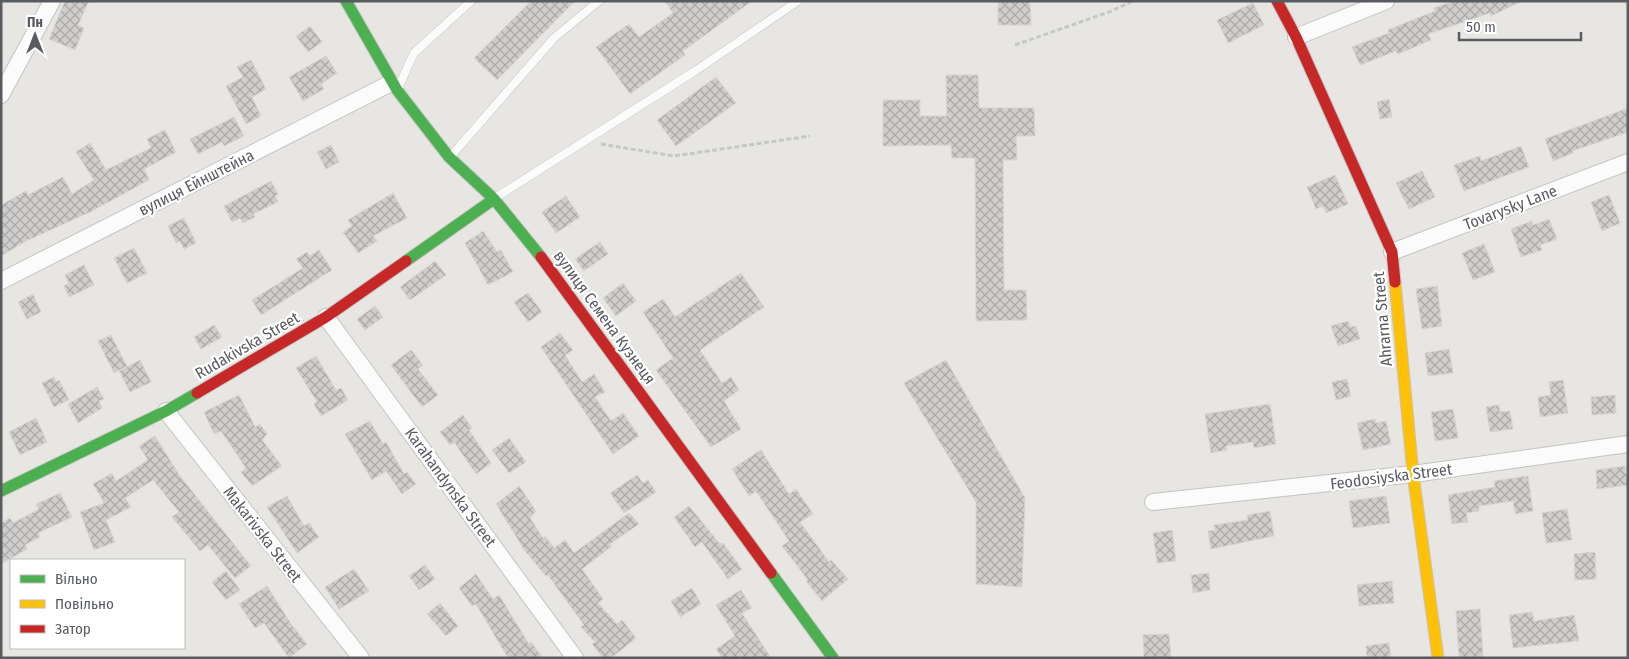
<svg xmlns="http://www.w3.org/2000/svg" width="1629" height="659" viewBox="0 0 1629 659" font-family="'Fira Sans Condensed',sans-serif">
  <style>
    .building { fill: url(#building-cross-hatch); stroke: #d7d5d2 }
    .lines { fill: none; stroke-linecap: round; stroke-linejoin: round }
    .lane-casing { stroke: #c3c3c2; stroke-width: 9 }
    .street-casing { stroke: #c3c3c2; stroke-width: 18 }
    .fast-casing { stroke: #c4c4c4; stroke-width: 13 }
    .slow-casing { stroke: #c4c4c4; stroke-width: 13 }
    .jam-casing { stroke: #c4c4c4; stroke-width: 13 }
    .path { stroke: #c4c9c6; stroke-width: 3; stroke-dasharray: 5 2.5; stroke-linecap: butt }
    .lane { stroke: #fcfbfb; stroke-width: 8 }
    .street { stroke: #fcfbfb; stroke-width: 16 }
    .fast { stroke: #4caf50; stroke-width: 11 }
    .slow { stroke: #ffc107; stroke-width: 11 }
    .jam { stroke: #c62828; stroke-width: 11 }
    .labels { text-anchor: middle; stroke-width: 4.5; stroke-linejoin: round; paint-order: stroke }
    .street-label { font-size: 16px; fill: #585c60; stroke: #fff }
  </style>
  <defs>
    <pattern id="building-cross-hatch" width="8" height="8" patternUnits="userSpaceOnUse" patternTransform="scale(1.25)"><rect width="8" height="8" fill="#d0cecc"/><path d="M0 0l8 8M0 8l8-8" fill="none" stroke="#acaaa9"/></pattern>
  </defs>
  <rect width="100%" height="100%" fill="#e8e6e2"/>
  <path class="building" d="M 65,1 L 89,1 L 78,25 L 84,28 L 75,50 L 49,39 Z
    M 531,1 L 575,1 L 497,80 L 474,58 Z
    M 665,1 L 752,1 L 683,51 L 685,55 L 630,94 L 596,47 L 629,24 L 639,37 L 673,13 Z
    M 998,1 L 1030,1 L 1031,25 L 998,25 Z
    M 1454,1 L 1522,1 L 1491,16 L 1490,13 L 1428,34 L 1431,40 L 1398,54 L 1396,51 L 1360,65 L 1352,47 L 1389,33 L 1388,30 L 1435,11 L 1434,8 Z
    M 1253,3 L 1264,25 L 1228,43 L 1217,20 Z
    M 310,26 L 322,42 L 308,52 L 296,36 Z
    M 326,56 L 337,73 L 321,84 L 324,89 L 303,101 L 289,77 Z
    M 251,60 L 266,89 L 252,97 L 261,116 L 246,124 L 226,86 L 243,77 L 237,67 Z
    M 946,75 L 978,75 L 979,108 L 1034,108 L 1035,136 L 1016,136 L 1017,160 L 1003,160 L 1004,290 L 1026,290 L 1027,320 L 976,321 L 975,158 L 952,158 L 951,145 L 883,146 L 883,100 L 920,100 L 920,116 L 947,116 Z
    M 716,77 L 736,103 L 676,146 L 657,120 Z
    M 1389,99 L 1392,117 L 1380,119 L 1377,102 Z
    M 1628,108 L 1628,132 L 1572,151 L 1573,153 L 1553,161 L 1545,139 Z
    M 234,117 L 244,136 L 224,146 L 222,142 L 198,154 L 190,139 Z
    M 165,130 L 176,152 L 144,169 L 149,180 L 90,212 L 26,241 L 1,256 L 1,205 L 26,191 L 28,195 L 63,177 L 72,194 L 94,180 L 76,152 L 90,143 L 106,170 L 151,148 L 147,139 Z
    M 331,145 L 339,162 L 326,169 L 317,152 Z
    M 1521,146 L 1529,167 L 1464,191 L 1454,165 L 1480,156 L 1481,161 Z
    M 1422,171 L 1435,197 L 1409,209 L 1396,183 Z
    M 1335,175 L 1348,204 L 1326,213 L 1323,206 L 1316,209 L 1307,187 Z
    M 271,181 L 278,194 L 275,196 L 278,202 L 253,214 L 255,217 L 243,223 L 240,218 L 232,222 L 224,206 Z
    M 393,193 L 407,218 L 373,236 L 377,241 L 358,253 L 343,232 L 352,226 L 348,220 Z
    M 1609,195 L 1620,223 L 1602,231 L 1591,202 Z
    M 566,196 L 580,217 L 556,233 L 542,212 Z
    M 184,218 L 196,243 L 184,249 L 180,241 L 176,243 L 168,226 Z
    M 1549,219 L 1557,239 L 1540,245 L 1542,250 L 1521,257 L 1511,229 L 1532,221 L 1533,225 Z
    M 483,231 L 497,252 L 501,250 L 513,272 L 488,285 L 465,243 Z
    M 600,242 L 608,254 L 584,271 L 575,259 Z
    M 1484,244 L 1495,272 L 1473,280 L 1462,253 Z
    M 134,248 L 147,273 L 127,283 L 114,258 Z
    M 319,250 L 332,270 L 261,315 L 252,300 L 303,268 L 296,259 L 307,252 L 310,256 Z
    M 435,261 L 446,275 L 410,300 L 400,287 Z
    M 84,265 L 94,285 L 69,297 L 64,286 L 69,283 L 65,275 Z
    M 741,273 L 764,307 L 700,350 L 722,383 L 731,377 L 739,390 L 724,401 L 741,429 L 711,447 L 656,370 L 673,358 L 643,312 L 663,299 L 675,317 Z
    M 623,283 L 636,301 L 616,316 L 603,298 Z
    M 1437,286 L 1442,326 L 1422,329 L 1416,289 Z
    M 528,293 L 542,312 L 528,322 L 514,302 Z
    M 33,294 L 41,312 L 27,319 L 18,302 Z
    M 375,306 L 383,317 L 365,330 L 357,319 Z
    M 1348,321 L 1350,327 L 1356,326 L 1360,339 L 1338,346 L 1331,326 Z
    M 214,325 L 222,337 L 201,349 L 194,337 Z
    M 560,333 L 573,350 L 565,355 L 582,382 L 594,374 L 605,392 L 595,397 L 611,421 L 623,413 L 639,436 L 613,454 L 541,347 Z
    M 111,335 L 127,366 L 114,373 L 98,341 Z
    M 1449,349 L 1453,373 L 1428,376 L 1425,353 Z
    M 411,350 L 423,365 L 418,369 L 438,395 L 422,407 L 391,365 Z
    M 316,356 L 336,390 L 341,388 L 348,400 L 321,416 L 314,404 L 317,402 L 296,368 Z
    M 140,360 L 151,382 L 130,392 L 119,371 Z
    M 946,360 L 1025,498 L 1022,587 L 976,584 L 976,502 L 904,383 Z
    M 54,377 L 56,382 L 59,380 L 69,400 L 54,407 L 42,383 Z
    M 1347,379 L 1351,396 L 1336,400 L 1332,382 Z
    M 1563,380 L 1568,413 L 1540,417 L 1538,397 L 1551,395 L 1549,382 Z
    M 97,387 L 104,399 L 99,401 L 102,408 L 78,423 L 68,404 Z
    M 239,395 L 255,427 L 260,424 L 267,434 L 262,440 L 282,466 L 252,486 L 241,472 L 246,468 L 221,431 L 214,434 L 204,412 Z
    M 1615,395 L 1616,413 L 1592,415 L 1591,397 Z
    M 1270,404 L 1276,444 L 1254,448 L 1253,442 L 1226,446 L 1227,450 L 1211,453 L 1205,414 Z
    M 1499,405 L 1500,412 L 1510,411 L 1513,429 L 1490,432 L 1486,407 Z
    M 1453,409 L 1458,438 L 1435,441 L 1431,412 Z
    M 463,415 L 472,428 L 469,430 L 491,463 L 476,474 L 454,442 L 450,445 L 440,432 Z
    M 36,418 L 47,442 L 20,455 L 9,432 Z
    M 1375,419 L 1376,423 L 1386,421 L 1391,444 L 1363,450 L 1357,423 Z
    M 370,421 L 383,444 L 386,442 L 404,474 L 407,472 L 416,484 L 402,494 L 386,471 L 372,480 L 345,434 Z
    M 155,436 L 180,476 L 251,566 L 235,578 L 208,545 L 200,551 L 172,517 L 179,512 L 153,480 L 125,498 L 131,507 L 106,520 L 115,542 L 94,550 L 80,512 L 104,503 L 93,484 L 112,473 L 116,481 L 148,460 L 139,446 Z
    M 509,438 L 526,462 L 509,473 L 492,450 Z
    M 761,450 L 789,494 L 796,489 L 813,514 L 800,522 L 829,562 L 831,560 L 848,579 L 822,601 L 806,581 L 808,580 L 782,546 L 789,541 L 756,491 L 749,496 L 732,469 Z
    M 1625,466 L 1628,485 L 1597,489 L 1596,470 Z
    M 637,475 L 643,483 L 648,480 L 656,492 L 624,513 L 610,493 Z
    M 1528,476 L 1533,511 L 1515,514 L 1513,501 L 1479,506 L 1479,511 L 1466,513 L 1468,522 L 1452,524 L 1448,495 L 1495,487 L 1494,481 Z
    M 519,486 L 536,511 L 530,518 L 543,538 L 545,536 L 554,548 L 565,540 L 574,553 L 629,513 L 639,524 L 610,544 L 612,546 L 582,569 L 603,599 L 598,603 L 617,624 L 622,620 L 636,638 L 611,658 L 603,658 L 592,644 L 595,642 L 581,627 L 584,625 L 548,575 L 546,576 L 525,551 L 496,504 Z
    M 60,493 L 72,517 L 38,533 L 40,537 L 25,545 L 27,549 L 1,564 L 1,523 L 10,518 L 13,523 L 39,509 L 36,504 Z
    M 287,496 L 304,526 L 309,523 L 319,537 L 297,553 L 267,507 Z
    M 1386,496 L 1390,523 L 1353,528 L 1349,501 Z
    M 689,506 L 720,544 L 723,543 L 742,569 L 728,579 L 702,542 L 695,547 L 674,517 Z
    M 1567,509 L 1572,540 L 1546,543 L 1542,513 Z
    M 1270,511 L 1274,536 L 1211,549 L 1208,531 L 1215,530 L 1214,525 L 1248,520 L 1247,515 Z
    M 1172,530 L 1176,561 L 1157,563 L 1153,533 Z
    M 1595,552 L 1596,579 L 1575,580 L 1574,554 Z
    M 425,565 L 435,579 L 419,590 L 409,576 Z
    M 354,569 L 369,591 L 339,609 L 325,587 Z
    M 226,571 L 240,590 L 226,600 L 212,582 Z
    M 1209,573 L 1210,590 L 1193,593 L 1191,575 Z
    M 476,574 L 493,599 L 499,595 L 529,644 L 531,642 L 543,658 L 508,658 L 476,604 L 472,606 L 459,588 Z
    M 1392,581 L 1394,603 L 1359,606 L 1357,585 Z
    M 267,586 L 291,624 L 307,644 L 289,658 L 264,623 L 255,628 L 239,604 Z
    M 692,588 L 701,604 L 680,617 L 671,601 Z
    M 741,590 L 752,608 L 742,613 L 771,658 L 722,658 L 716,649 L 735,636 L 716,605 Z
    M 440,603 L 458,626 L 446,636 L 427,614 Z
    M 1480,609 L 1483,657 L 1459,658 L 1456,611 Z
    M 1532,612 L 1534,621 L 1574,615 L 1579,641 L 1513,648 L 1509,615 Z
    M 1169,634 L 1171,658 L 1144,658 L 1143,635 Z
    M 1389,643 L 1391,658 L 1367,658 L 1366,646 Z"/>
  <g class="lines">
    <g class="lane-casing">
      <path id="lane" d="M 399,86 L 414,53 L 471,1
        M 451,156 L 554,38 L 599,1
        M 495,198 L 695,71 L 798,1"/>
    </g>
    <g class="street-casing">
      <path id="street" d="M 1296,37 L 1386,1
        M 1,95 L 52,1
        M 1392,252 L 1628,162
        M 1,281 L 391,83
        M 326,317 L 575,658
        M 166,411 L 361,658
        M 1153,502 L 1413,474 L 1628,444"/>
    </g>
    <g class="fast-casing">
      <path id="fast" d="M 346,1 L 397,90 L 449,157 L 494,199 L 541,257
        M 406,261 L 494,199
        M 1,491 L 166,411 L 197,393
        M 771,573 L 833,658"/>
    </g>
    <g class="slow-casing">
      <path id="slow" d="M 1395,282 L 1413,474 L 1438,658"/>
    </g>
    <g class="jam-casing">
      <path id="jam" d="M 1277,1 L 1296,37 L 1392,252 L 1395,282
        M 541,257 L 771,573
        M 197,393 L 326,317 L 406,261"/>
    </g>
    <path class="path" d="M 1015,45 L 1109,12 L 1133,1
      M 601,144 L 674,156 L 810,136"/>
    <use href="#lane" class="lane"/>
    <use href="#street" class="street"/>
    <use href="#fast" class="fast"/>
    <use href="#slow" class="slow"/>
    <use href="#jam" class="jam"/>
  </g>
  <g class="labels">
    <g class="street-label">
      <text transform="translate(196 182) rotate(-27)" y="6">вулиця Ейнштейна</text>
      <text transform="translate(1510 207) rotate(-21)" y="6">Tovarysky Lane</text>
      <text transform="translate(605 317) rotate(54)" y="6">вулиця Семена Кузнеця</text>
      <text transform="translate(1382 319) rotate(-95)" y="6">Ahrarna Street</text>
      <text transform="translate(247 345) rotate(-30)" y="6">Rudakivska Street</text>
      <text transform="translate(1391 476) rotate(-7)" y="6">Feodosiyska Street</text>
      <text transform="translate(451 487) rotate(54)" y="6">Karahandynska Street</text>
      <text transform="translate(263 534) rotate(52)" y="6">Makarivska Street</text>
    </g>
  </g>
  <rect width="1629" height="659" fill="none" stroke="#585c60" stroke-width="5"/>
  <rect x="10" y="559" width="175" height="90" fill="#ffffff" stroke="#bcbebf"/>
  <rect x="20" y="575" width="25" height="8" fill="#4caf50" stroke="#bcbebf"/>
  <text x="55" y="584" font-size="15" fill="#585c60">Вільно</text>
  <rect x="20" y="600" width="25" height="8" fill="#ffc107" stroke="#bcbebf"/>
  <text x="55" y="609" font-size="15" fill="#585c60">Повільно</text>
  <rect x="20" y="625" width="25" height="8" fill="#c62828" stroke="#bcbebf"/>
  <text x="55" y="634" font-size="15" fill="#585c60">Затор</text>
  <g transform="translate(35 35)" stroke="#ffffff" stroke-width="4" paint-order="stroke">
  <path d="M0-4L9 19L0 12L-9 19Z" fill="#585c60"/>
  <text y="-8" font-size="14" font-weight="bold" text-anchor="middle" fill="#585c60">Пн</text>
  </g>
  <path d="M1459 32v8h122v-8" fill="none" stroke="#585c60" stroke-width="2.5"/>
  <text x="1466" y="32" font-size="15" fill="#585c60" stroke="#ffffff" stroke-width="4" paint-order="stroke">50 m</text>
</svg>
